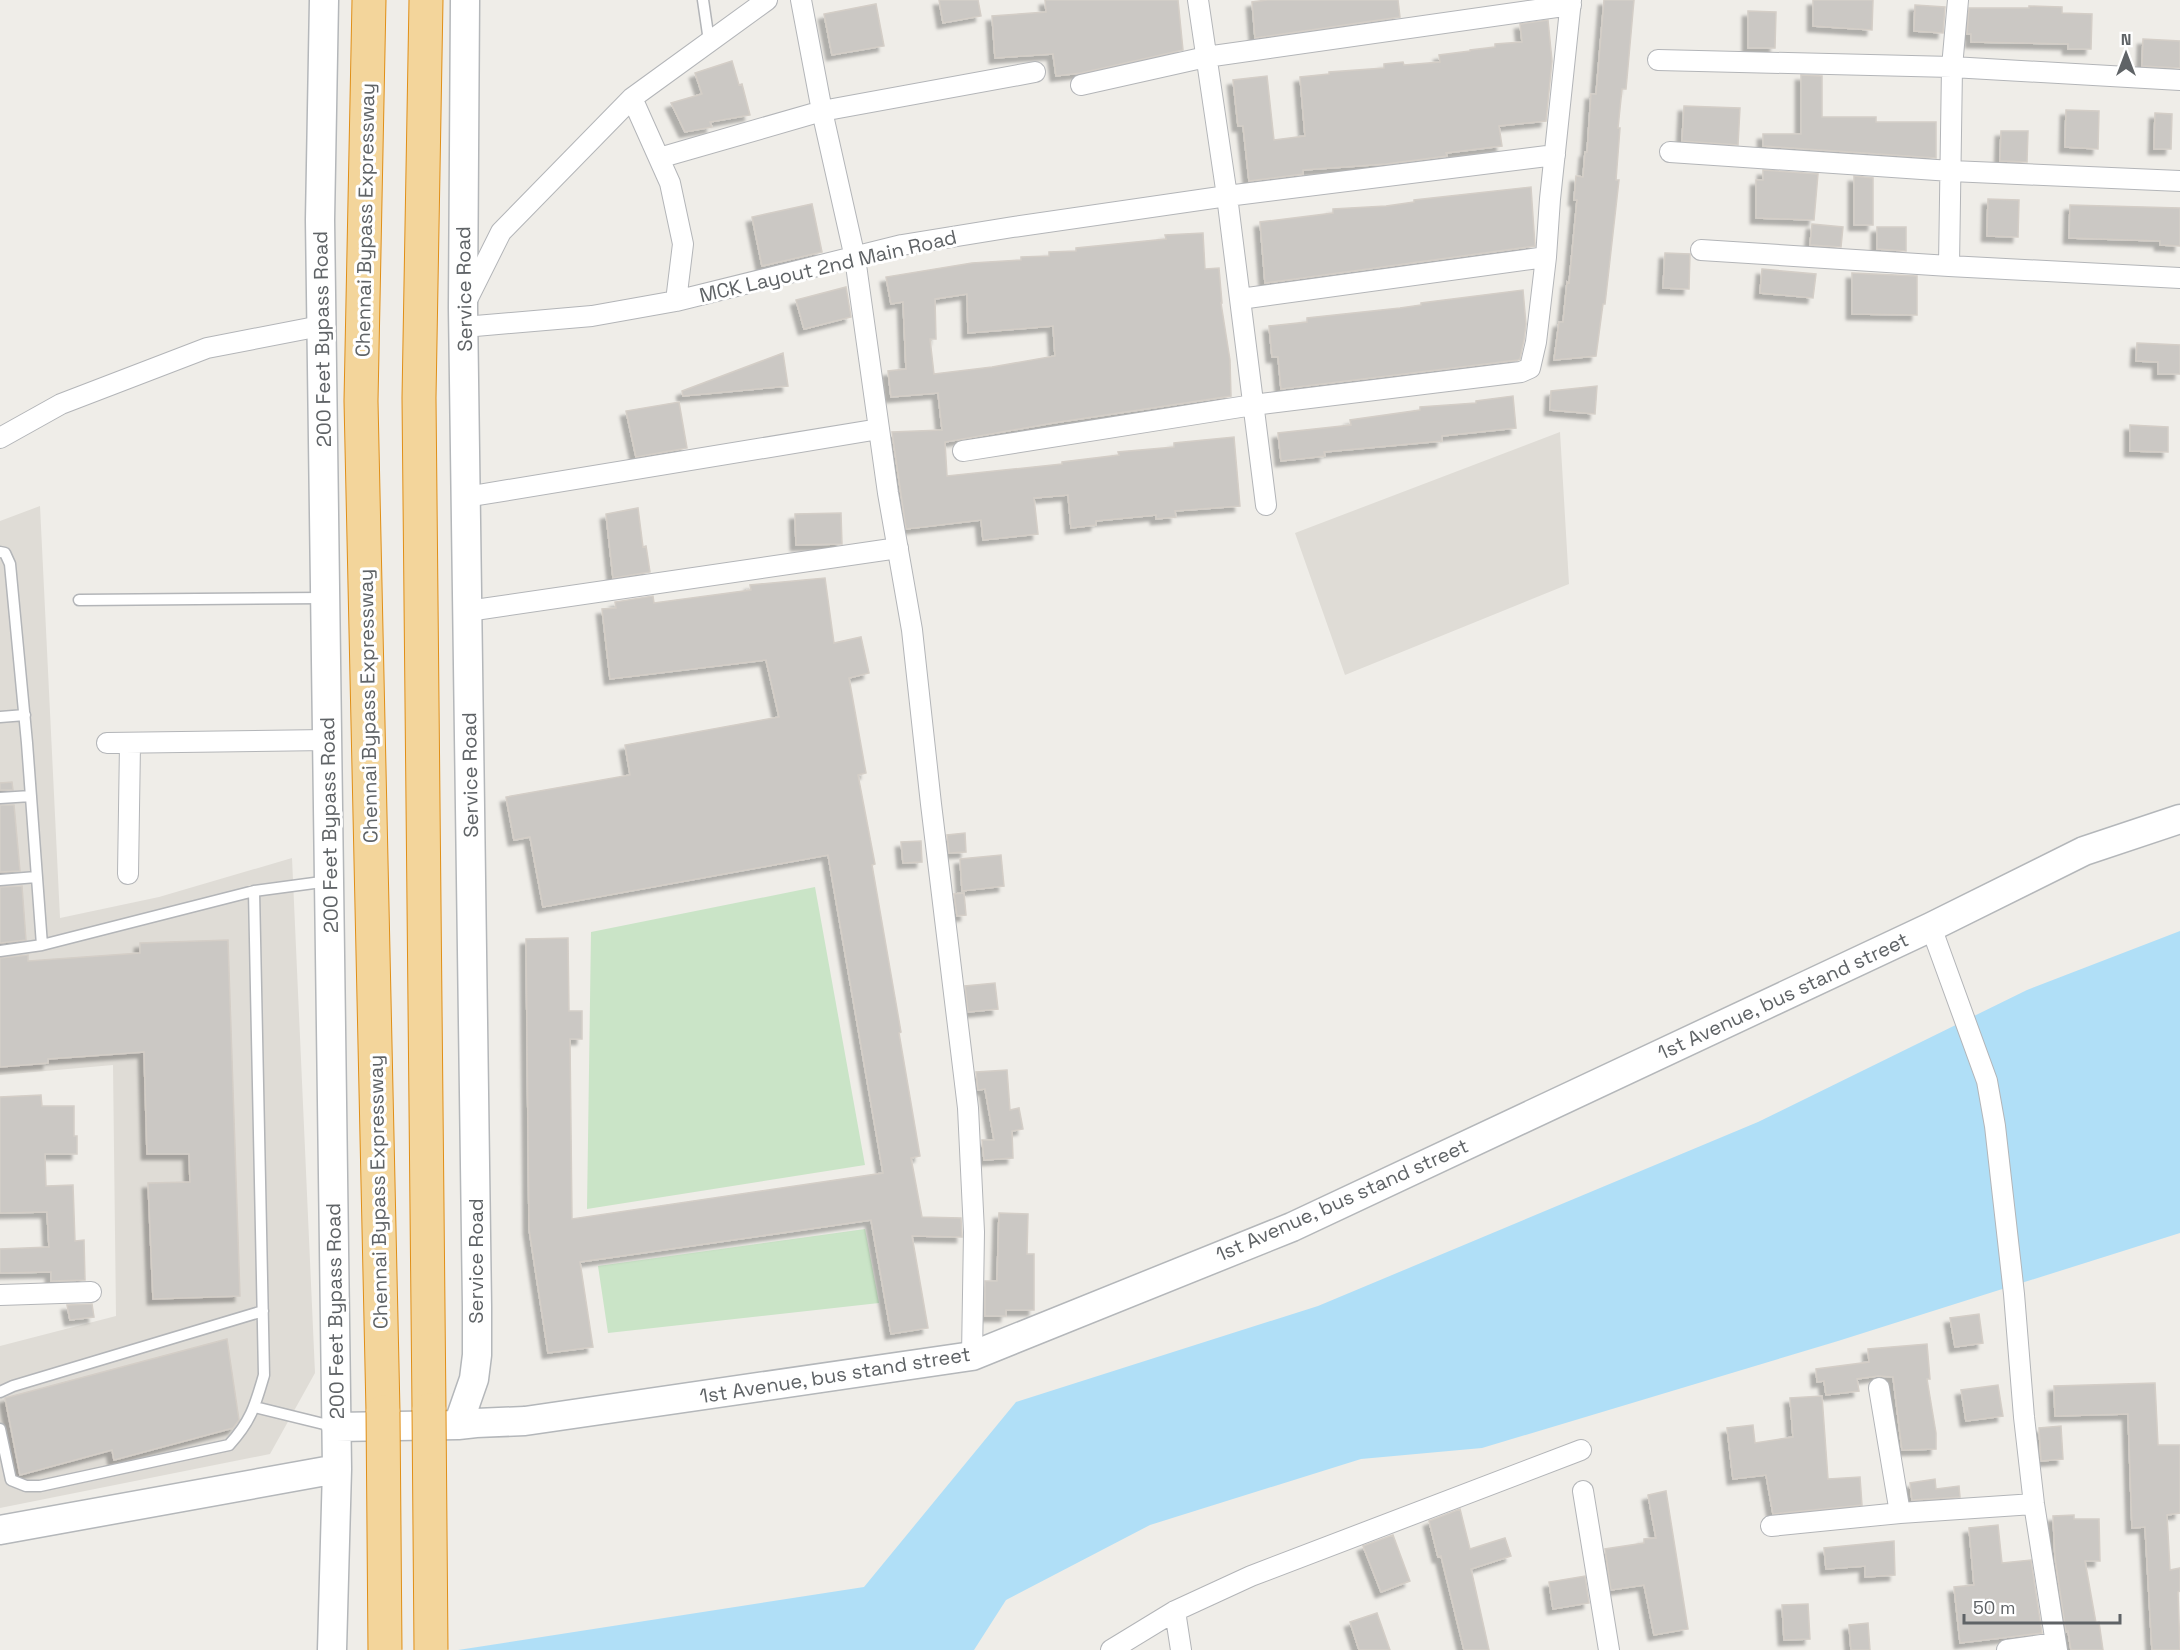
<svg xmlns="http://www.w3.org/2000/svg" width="2180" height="1650" viewBox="0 0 2180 1650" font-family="'Space Grotesk',sans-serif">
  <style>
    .education { fill: #dfdcd6 }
    .green { fill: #cae4c7 }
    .water { fill: #b0dff7 }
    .building { fill: #cbc8c4; stroke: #d4cec7; stroke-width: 1.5; fill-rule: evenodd; filter: url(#shadow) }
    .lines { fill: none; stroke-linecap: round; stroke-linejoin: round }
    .lane-casing { stroke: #b3b5b8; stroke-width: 13 }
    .street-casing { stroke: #b3b5b8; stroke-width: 22 }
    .secondary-casing { stroke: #b4b7ba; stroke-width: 31 }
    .highway-casing { stroke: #e08f17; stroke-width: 35 }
    .lane { stroke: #fff; stroke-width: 10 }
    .street { stroke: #fff; stroke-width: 20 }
    .secondary { stroke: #fff; stroke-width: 28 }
    .highway { stroke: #f3d59b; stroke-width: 33 }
    .highway-bridge-casing { stroke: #e08f17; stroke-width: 35; stroke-linecap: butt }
    .highway-bridge { stroke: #f3d59b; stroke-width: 33 }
    .labels { text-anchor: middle; stroke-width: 6; stroke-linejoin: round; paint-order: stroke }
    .street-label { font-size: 20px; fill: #5f6366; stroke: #fff }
  </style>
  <defs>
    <filter id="shadow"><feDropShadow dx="-5.5" dy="5.5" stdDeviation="1.5" flood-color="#0004"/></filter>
  </defs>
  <rect width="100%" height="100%" fill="#efede8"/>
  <path class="education" d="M 1560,432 L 1569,584 L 1345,675 L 1295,533 Z
    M 40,506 L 60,918 L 159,897 L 292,858 L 315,1373 L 270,1454 L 0,1508 L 0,1346 L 116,1316 L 113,1065 L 0,1075 L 0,521 Z"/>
  <path class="green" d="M 815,887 L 865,1165 L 587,1209 L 591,932 Z
    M 865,1229 L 879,1303 L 608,1333 L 598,1266 Z"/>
  <path class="water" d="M 2180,931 L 2180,1233 L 1838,1341 L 1482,1448 L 1361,1459 L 1150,1525 L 1006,1600 L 974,1650 L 458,1650 L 864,1587 L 1016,1402 L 1318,1306 L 1758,1122 L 2027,990 Z"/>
  <path class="building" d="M 939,0 L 978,0 L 981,16 L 943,23 Z
    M 1045,0 L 1178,0 L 1183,50 L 1081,73 L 1056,76 L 1053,54 L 995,58 L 992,16 L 1046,12 Z
    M 1267,0 L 1398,0 L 1400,17 L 1255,38 L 1252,2 Z
    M 1604,0 L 1634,0 L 1626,89 L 1622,89 L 1618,128 L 1620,128 L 1616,180 L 1619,180 L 1605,304 L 1603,304 L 1596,356 L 1554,360 L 1559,322 L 1563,322 L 1567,282 L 1569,283 L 1577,200 L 1574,200 L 1576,176 L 1583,177 L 1585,152 L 1587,152 L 1591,94 L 1596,94 Z
    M 1813,0 L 1873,0 L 1872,30 L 1813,26 Z
    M 876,4 L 884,46 L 832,55 L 824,14 Z
    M 1915,5 L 1945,7 L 1943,33 L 1914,31 Z
    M 2029,6 L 2062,7 L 2062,13 L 2092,14 L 2091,49 L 2068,49 L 2068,44 L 1971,42 L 1971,34 L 1967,34 L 1969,8 L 2029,8 Z
    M 1748,11 L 1776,12 L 1775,48 L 1748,48 Z
    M 1548,20 L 1552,61 L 1546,121 L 1499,126 L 1502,146 L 1446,153 L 1447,156 L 1386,164 L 1303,170 L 1303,174 L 1249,181 L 1243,126 L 1238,126 L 1233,80 L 1267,76 L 1274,140 L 1305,136 L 1300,77 L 1329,74 L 1329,72 L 1384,68 L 1384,64 L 1403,62 L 1404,65 L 1440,62 L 1439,55 L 1470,51 L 1470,50 L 1495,47 L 1495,44 L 1522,42 L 1520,24 Z
    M 2143,39 L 2180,41 L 2180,68 L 2142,66 Z
    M 732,61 L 739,85 L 742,84 L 750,115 L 710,122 L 712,127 L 685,132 L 671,103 L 702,94 L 695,73 Z
    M 1801,75 L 1822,76 L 1822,117 L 1876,117 L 1876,122 L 1936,122 L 1936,158 L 1763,146 L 1763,134 L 1801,134 Z
    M 1684,106 L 1740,108 L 1738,145 L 1682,141 Z
    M 2066,110 L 2099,111 L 2098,149 L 2065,147 Z
    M 2155,113 L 2172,114 L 2171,149 L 2154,149 Z
    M 2001,131 L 2028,131 L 2027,162 L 2000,161 Z
    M 1763,170 L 1818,174 L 1814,220 L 1756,218 L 1756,180 L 1763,180 Z
    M 1854,176 L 1873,178 L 1873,225 L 1854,225 Z
    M 1531,187 L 1535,246 L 1265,283 L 1260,222 L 1333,213 L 1333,209 L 1386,206 L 1414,202 L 1414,200 Z
    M 1988,199 L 2019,200 L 2018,237 L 1987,236 Z
    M 812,204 L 822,252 L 762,266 L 752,217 Z
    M 2070,205 L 2180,208 L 2180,246 L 2160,245 L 2160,241 L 2069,238 Z
    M 1812,224 L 1843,227 L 1841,247 L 1810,245 Z
    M 1877,227 L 1906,227 L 1906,251 L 1877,249 Z
    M 1203,233 L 1205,269 L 1219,268 L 1222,303 L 1221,303 L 1230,360 L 1231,396 L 1053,423 L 945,442 L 947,476 L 1062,464 L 1062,462 L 1119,455 L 1118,452 L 1174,447 L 1174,443 L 1234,437 L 1240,506 L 1175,511 L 1176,517 L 1156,519 L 1156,515 L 1096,521 L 1096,525 L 1071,528 L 1068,495 L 1034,498 L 1038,534 L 983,540 L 981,520 L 906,529 L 892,432 L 942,430 L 938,393 L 891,397 L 888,371 L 906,369 L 903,302 L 891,304 L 886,277 L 972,263 L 1021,260 L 1021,257 L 1049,256 L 1049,252 L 1076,251 L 1076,248 L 1166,239 L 1165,235 ZM 967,294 L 968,333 L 1053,326 L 1055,356 L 992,367 L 934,374 L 930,339 L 936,339 L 935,299 Z
    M 1665,253 L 1690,254 L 1689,289 L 1663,288 Z
    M 1762,269 L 1816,274 L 1813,298 L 1760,293 Z
    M 1852,273 L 1917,276 L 1917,315 L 1852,314 Z
    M 846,287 L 851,317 L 804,329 L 796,300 Z
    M 1523,290 L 1526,324 L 1524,340 L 1520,359 L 1518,360 L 1281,389 L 1278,357 L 1272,357 L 1269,326 L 1307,322 L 1307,318 L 1400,308 L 1421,305 L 1421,303 Z
    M 2137,343 L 2180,345 L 2180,374 L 2158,374 L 2158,362 L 2136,361 Z
    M 783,353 L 788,386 L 683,396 L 682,391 Z
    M 1597,386 L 1595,414 L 1550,410 L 1551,391 Z
    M 1513,396 L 1516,428 L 1442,436 L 1442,441 L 1324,452 L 1325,456 L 1281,461 L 1278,433 L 1351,425 L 1350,420 L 1420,410 L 1420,407 L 1476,403 L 1476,401 Z
    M 679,402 L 687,448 L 636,457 L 626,411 Z
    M 2130,425 L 2168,427 L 2168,452 L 2130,451 Z
    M 638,508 L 643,547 L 646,546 L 650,572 L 613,578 L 606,514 Z
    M 841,513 L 842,544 L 796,545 L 795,514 Z
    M 825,578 L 834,643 L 861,637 L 869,673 L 849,678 L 866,773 L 858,775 L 875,864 L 872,865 L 901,1032 L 899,1033 L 920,1156 L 911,1158 L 922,1217 L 961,1218 L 962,1237 L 912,1236 L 928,1328 L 891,1334 L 871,1220 L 580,1262 L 593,1347 L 548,1353 L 529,1229 L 526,939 L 568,938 L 569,1011 L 582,1011 L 582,1039 L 570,1039 L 572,1219 L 883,1173 L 828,855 L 543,907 L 530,837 L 514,840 L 506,797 L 630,775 L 625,745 L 779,717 L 766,660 L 610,679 L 602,609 L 616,608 L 615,602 L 653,596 L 654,603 L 751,590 L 750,585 Z
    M 12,782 L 13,790 L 0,790 L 0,783 Z
    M 0,805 L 14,805 L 20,871 L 0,872 Z
    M 965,833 L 966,852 L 949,853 L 947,835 Z
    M 921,841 L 922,862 L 903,863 L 901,842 Z
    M 1001,855 L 1004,886 L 962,891 L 960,859 Z
    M 22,886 L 26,940 L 0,943 L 0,887 Z
    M 964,893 L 966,915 L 957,916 L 954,894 Z
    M 228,940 L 240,1296 L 153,1299 L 148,1183 L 190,1182 L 189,1154 L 147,1154 L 144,1052 L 48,1059 L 48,1063 L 0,1067 L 0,958 L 28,955 L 28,961 L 140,953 L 140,943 Z
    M 995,983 L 998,1009 L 968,1012 L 965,986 Z
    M 1007,1070 L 1010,1110 L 1019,1108 L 1023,1129 L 1012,1131 L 1013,1158 L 984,1160 L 982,1140 L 994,1140 L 985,1089 L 978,1090 L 976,1072 Z
    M 41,1095 L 42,1106 L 74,1106 L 74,1136 L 77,1136 L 77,1154 L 45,1154 L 46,1186 L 73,1185 L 75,1241 L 84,1240 L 85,1280 L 51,1281 L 51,1272 L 0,1273 L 0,1249 L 49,1247 L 47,1212 L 0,1213 L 0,1097 Z
    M 999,1213 L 1028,1214 L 1027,1254 L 1034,1254 L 1034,1310 L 1006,1310 L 1006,1316 L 985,1316 L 985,1281 L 997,1281 Z
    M 92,1304 L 94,1317 L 70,1320 L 67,1305 Z
    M 1979,1314 L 1983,1343 L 1955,1347 L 1950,1318 Z
    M 227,1339 L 239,1420 L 233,1428 L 114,1460 L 112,1450 L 20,1475 L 5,1398 Z
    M 1927,1344 L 1930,1379 L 1927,1379 L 1936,1433 L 1936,1449 L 1902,1450 L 1893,1377 L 1878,1376 L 1857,1379 L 1859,1391 L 1826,1395 L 1824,1381 L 1817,1382 L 1816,1369 L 1869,1362 L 1868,1349 Z
    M 2155,1383 L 2158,1445 L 2180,1445 L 2180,1513 L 2167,1515 L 2170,1570 L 2180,1568 L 2180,1591 L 2178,1592 L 2180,1650 L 2152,1650 L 2145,1527 L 2132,1528 L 2128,1414 L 2055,1416 L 2054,1386 Z
    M 1998,1385 L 2003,1416 L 1966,1421 L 1961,1390 Z
    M 1822,1396 L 1828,1479 L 1860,1477 L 1862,1505 L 1773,1514 L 1766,1475 L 1733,1479 L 1727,1428 L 1753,1425 L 1755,1443 L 1793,1437 L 1790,1398 Z
    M 2061,1426 L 2063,1459 L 2041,1461 L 2039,1428 Z
    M 1935,1479 L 1936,1489 L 1959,1486 L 1960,1497 L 1912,1500 L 1910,1483 Z
    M 1666,1491 L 1688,1629 L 1654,1635 L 1644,1585 L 1611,1590 L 1605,1549 L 1644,1543 L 1644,1539 L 1656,1538 L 1648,1495 Z
    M 1460,1509 L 1470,1549 L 1505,1538 L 1511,1556 L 1471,1569 L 1489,1650 L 1464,1650 L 1441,1556 L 1438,1557 L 1429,1521 Z
    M 2074,1515 L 2074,1519 L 2099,1519 L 2100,1561 L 2085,1561 L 2096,1623 L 2099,1622 L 2103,1650 L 2071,1650 L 2068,1631 L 2066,1632 L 2055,1558 L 2053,1516 Z
    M 1998,1525 L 2002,1563 L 2031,1560 L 2042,1633 L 1960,1643 L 1954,1587 L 1974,1585 L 1969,1528 Z
    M 1393,1535 L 1410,1581 L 1381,1592 L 1363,1546 Z
    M 1894,1541 L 1895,1575 L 1865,1577 L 1865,1566 L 1826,1569 L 1824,1548 Z
    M 1585,1576 L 1589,1603 L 1553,1609 L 1549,1582 Z
    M 1808,1604 L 1810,1639 L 1784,1640 L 1782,1605 Z
    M 1377,1613 L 1390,1650 L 1359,1650 L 1350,1622 Z
    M 1868,1623 L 1870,1650 L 1851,1650 L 1849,1625 Z"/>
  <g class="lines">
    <g class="lane-casing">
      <path id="lane" d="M 703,0 L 709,41
        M 0,552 L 5,553 L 10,564 L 27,743 L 42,945
        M 79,600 L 324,598
        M 0,717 L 25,715
        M 0,798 L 31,796
        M 0,880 L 36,877
        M 0,951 L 42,945 L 254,891 L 329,881
        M 0,1392 L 13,1386 L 263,1311
        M 255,1407 L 336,1427
        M 0,1429 L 11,1480 L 26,1486 L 40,1486 L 229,1445 C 251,1421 255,1406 264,1375 L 254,891"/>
    </g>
    <g class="street-casing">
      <path id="street" d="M 801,0 L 822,111 L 855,258 L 888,493 L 912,630 L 931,804 L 968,1108 L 974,1232 L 972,1356
        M 1198,0 L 1227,196 L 1266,505
        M 1658,60 L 1952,67 L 2180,80
        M 1081,85 L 1206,57 L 1571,5
        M 632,98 L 670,183 L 683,244 L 676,301
        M 1670,152 L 1951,171 L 2180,181
        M 659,158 L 822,111 L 1035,72
        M 1701,250 L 1949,266 L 2180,278
        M 1949,266 L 1952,67 L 1958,0
        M 1240,299 L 1546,257 L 1550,199 L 1571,0
        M 466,302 L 501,232 L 632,98 L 767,0
        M 464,327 L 592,316 L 676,301 L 902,245 L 1013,227 L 1227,196 L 1555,155
        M 0,438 L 61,404 L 207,348 L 310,328 L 322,330
        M 963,451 L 1253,405 L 1521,372 L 1530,368 L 1536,342 L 1546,257
        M 466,497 L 879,429
        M 468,611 L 898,548
        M 107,743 L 327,740
        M 128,874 L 130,744
        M 1931,927 L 1987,1081 L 1995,1126 L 2014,1294 L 2024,1417 L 2034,1504 L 2057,1650
        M 0,1295 L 91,1292
        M 1879,1388 L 1900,1513
        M 1583,1491 L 1609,1650
        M 1771,1526 L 1900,1513 L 2034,1504
        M 1175,1611 L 1181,1650
        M 1111,1650 L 1175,1611 L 1251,1576 L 1581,1450
        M 2007,1650 L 2055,1643"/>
    </g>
    <g class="secondary-casing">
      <path id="secondary" d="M 324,0 L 320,220 L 337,1469 L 332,1650
        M 458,1425 L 474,1379 L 477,1355 L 477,1307 L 463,308 L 465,0
        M 336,1427 L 458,1425 L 476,1423 L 525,1421 L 972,1356 L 1292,1227 L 1931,927 L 2084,851 L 2180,819
        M 0,1530 L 337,1469"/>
    </g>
    <g class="highway-casing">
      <path id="highway" d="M 369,0 L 361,401 L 383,1412
        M 426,0 L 419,398 L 429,1410"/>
    </g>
    <use href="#lane" class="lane"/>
    <use href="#street" class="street"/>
    <use href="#secondary" class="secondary"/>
    <use href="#highway" class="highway"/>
    <g class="highway-bridge-casing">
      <path id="highway-bridge" d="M 429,1410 L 431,1650
        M 383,1412 L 385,1650"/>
    </g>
    <use href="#highway-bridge" class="highway-bridge"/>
  </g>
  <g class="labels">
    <g class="street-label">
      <text transform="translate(365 220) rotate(-89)" y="7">Chennai Bypass Expressway</text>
      <text transform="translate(828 266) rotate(-13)" y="7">MCK Layout 2nd Main Road</text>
      <text transform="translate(464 289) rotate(-91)" y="7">Service Road</text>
      <text transform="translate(322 339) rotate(-91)" y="7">200 Feet Bypass Road</text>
      <text transform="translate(368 706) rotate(-91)" y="7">Chennai Bypass Expressway</text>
      <text transform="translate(470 775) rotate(-91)" y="7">Service Road</text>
      <text transform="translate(329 825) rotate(-91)" y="7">200 Feet Bypass Road</text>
      <text transform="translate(1783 996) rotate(-25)" y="7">1st Avenue, bus stand street</text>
      <text transform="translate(378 1192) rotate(-91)" y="7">Chennai Bypass Expressway</text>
      <text transform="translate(1342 1200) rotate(-24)" y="7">1st Avenue, bus stand street</text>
      <text transform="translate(476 1261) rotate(-90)" y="7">Service Road</text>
      <text transform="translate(335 1311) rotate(-91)" y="7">200 Feet Bypass Road</text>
      <text transform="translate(835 1375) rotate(-9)" y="7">1st Avenue, bus stand street</text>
    </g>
  </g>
  <g transform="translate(2126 54)" stroke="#ffffff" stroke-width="4.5" paint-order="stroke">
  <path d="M0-4.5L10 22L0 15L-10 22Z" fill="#5f6366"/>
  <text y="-9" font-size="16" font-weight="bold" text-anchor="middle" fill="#5f6366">N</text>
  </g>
  <path d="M1964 1614v9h156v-9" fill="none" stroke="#5f6366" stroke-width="3"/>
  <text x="1973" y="1614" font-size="18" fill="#5f6366" stroke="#ffffff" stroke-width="4.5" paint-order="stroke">50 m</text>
</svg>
